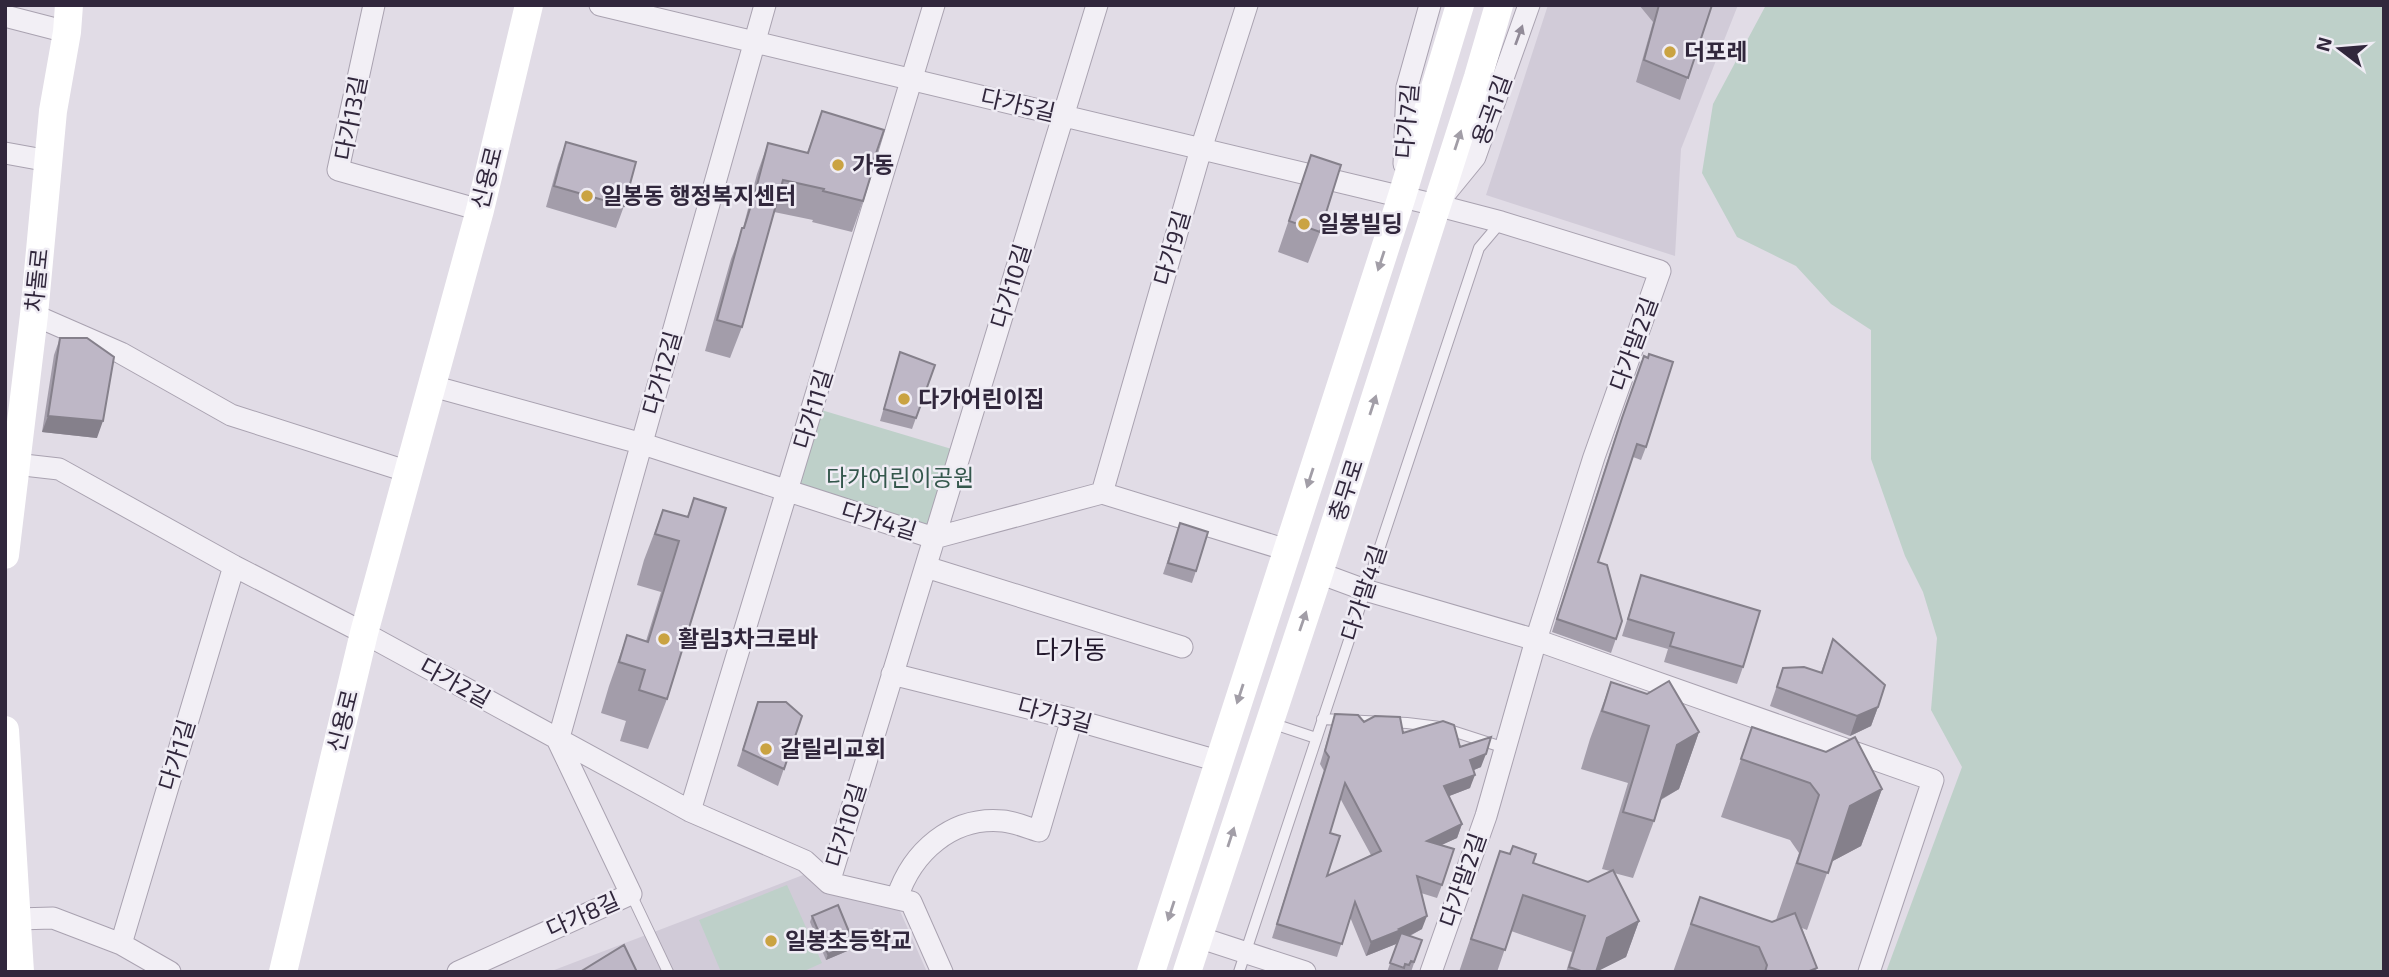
<svg xmlns="http://www.w3.org/2000/svg" width="2389" height="977" viewBox="0 0 2389 977" font-family="'Exo 2','Noto Sans KR',sans-serif">
  <style>
    .built { fill: #d1cbd8 }
    .green { fill: #bed0c9 }
    .lines { fill: none; stroke-linecap: round; stroke-linejoin: round }
    .lane-casing { stroke: #a9a2b0; stroke-width: 12 }
    .street-casing { stroke: #a9a2b0; stroke-width: 23 }
    .lane { stroke: #f2eff5; stroke-width: 10 }
    .street { stroke: #f2eff5; stroke-width: 21 }
    .secondary { stroke: #fff; stroke-width: 28 }
    .wall { fill: #a39daa; fill-rule: evenodd }
    .shaded-wall { fill: #85808b }
    .building { fill: #beb7c6; stroke: #85808b; stroke-width: 2; fill-rule: evenodd }
    .oneway { fill: #928b98 }
    .oneway2 { fill: #a29ea7 }
    .poi-dot { fill: #caa342; stroke: #efecf4; stroke-width: 2.5 }
    .labels { text-anchor: middle; stroke-width: 5; stroke-linejoin: round; paint-order: stroke }
    .poi-label { font-size: 23px; font-weight: bold; fill: #31273c; stroke: #efecf4; text-anchor: start }
    .street-label { font-size: 23px; fill: #31273c; stroke: #efecf4 }
    .park-label { font-size: 23px; fill: #34574c; stroke: #efecf4 }
    .quarter-label { font-size: 26px; fill: #23192d; stroke: #efecf4 }
  </style>
  <rect width="100%" height="100%" fill="#e1dce6"/>
  <path class="built" d="M 1548,5 L 1738,5 L 1681,149 L 1675,256 L 1486,195 Z
    M 803,875 L 900,911 L 927,972 L 549,972 Z"/>
  <path class="green" d="M 1766,5 L 2384,5 L 2384,972 L 1886,972 L 1962,767 L 1931,710 L 1937,638 L 1923,592 L 1905,556 L 1871,459 L 1871,330 L 1831,304 L 1796,266 L 1737,237 L 1702,173 L 1713,104 Z
    M 818,409 L 955,450 L 935,521 L 920,530 L 805,492 L 798,479 Z
    M 787,885 L 822,963 L 802,972 L 721,972 L 699,920 Z"/>
  <g class="lines">
    <g class="lane-casing">
      <path id="lane" d="M 1322,719 L 1407,723 L 1440,727 L 1505,748
        M 1271,723 L 1316,738
        M 631,894 L 668,972
        M 1239,972 L 1479,248 L 1501,222"/>
    </g>
    <g class="street-casing">
      <path id="street" d="M 374,5 L 338,170 L 480,210
        M 600,5 L 1436,205 L 1501,222 L 1660,271 L 1594,457 L 1536,640 L 1486,816 L 1431,972
        M 5,16 L 67,32
        M 5,153 L 49,161
        M 1404,164 L 1407,87 L 1430,5
        M 1444,195 L 1475,157 L 1529,5
        M 34,315 L 121,353 L 231,415 L 409,472
        M 432,386 L 643,444 L 934,538 L 1102,493 L 1287,550
        M 15,464 L 59,469 L 234,566 L 364,633 L 690,811 L 805,861 L 829,883 L 911,902 L 942,972
        M 1102,493 L 1201,149 L 1247,5
        M 926,567 L 1182,647
        M 1319,573 L 1365,590 L 1536,640 L 1933,780 L 1869,972
        M 892,674 L 1072,719 L 1218,761
        M 690,811 L 934,5
        M 829,883 L 1097,5
        M 897,898 C 912,852 952,816 1003,821 C 1015,822 1028,828 1039,831 L 1072,719
        M 17,919 L 53,918 L 121,944 L 170,972
        M 1198,937 L 1305,972
        M 121,944 L 234,566
        M 458,972 L 631,894 L 558,741 L 765,5"/>
    </g>
    <use href="#lane" class="lane"/>
    <use href="#street" class="street"/>
    <path class="secondary" d="M 5,555 L 34,315 L 53,111 L 67,32 L 69,5
      M 5,730 L 20,972
      M 283,972 L 364,633 L 480,210 L 529,5
      M 1151,972 L 1402,196 L 1460,5
      M 1187,972 L 1319,573 L 1478,77 L 1499,5"/>
  </g>
  <path class="wall" d="M 1639,5 L 1712,5 L 1680,100 L 1636,82 L 1653,22 Z
    M 822,111 L 869,174 L 863,201 L 852,232 L 812,222 L 813,220 L 774,212 L 742,327 L 730,358 L 705,351 L 731,259 L 743,228 L 757,174 L 768,143 L 807,153 Z
    M 566,142 L 624,206 L 616,228 L 546,207 L 558,164 Z
    M 1311,155 L 1320,232 L 1308,263 L 1278,252 Z
    M 60,338 L 97,438 L 42,432 L 54,355 Z
    M 900,352 L 935,365 L 912,429 L 880,421 Z
    M 1617,431 L 1646,447 L 1641,460 L 1633,457 L 1598,562 L 1622,621 L 1611,653 L 1552,632 Z
    M 694,498 L 667,699 L 648,749 L 620,741 L 626,721 L 601,713 L 609,686 L 627,635 L 646,641 L 661,592 L 637,585 L 644,560 L 663,510 L 687,517 Z
    M 1180,523 L 1196,571 L 1192,583 L 1163,574 Z
    M 1641,575 L 1743,667 L 1737,684 L 1664,662 L 1668,649 L 1622,636 Z
    M 1833,639 L 1878,707 L 1871,726 L 1850,736 L 1770,706 L 1783,668 L 1821,672 Z
    M 1611,682 L 1699,732 L 1679,789 L 1661,800 L 1654,821 L 1633,878 L 1614,873 L 1639,921 L 1626,957 L 1596,972 L 1566,972 L 1572,952 L 1511,931 L 1497,972 L 1459,972 L 1500,851 L 1588,882 L 1610,871 L 1602,869 L 1628,783 L 1581,769 L 1590,739 Z
    M 758,702 L 802,716 L 778,786 L 737,766 Z
    M 1335,714 L 1403,733 L 1460,747 L 1481,767 L 1473,770 L 1470,788 L 1449,796 L 1462,824 L 1457,838 L 1441,845 L 1442,885 L 1437,898 L 1421,893 L 1422,929 L 1410,936 L 1422,940 L 1411,972 L 1387,972 L 1398,941 L 1396,944 L 1366,956 L 1350,917 L 1337,957 L 1272,938 L 1324,771 L 1320,764 ZM 1340,798 L 1371,855 L 1327,876 L 1330,833 Z
    M 1752,727 L 1882,789 L 1861,846 L 1831,862 L 1807,930 L 1802,928 L 1817,968 L 1815,972 L 1673,972 L 1700,897 L 1772,922 L 1776,920 L 1799,853 L 1790,840 L 1721,817 Z
    M 812,916 L 852,949 L 826,960 L 810,922 Z"/>
  <path class="shaded-wall" d="M 48,416 L 103,421 L 97,438 L 42,432 Z
    M 1878,707 L 1871,726 L 1850,736 L 1857,716 Z
    M 1699,732 L 1679,789 L 1656,802 L 1677,745 Z
    M 1486,754 L 1481,767 L 1465,774 L 1470,760 Z
    M 1475,775 L 1470,788 L 1439,800 L 1444,786 Z
    M 1882,789 L 1861,846 L 1829,863 L 1850,806 Z
    M 1462,824 L 1457,838 L 1422,854 L 1427,841 Z
    M 1427,916 L 1422,929 L 1397,942 L 1396,944 L 1366,956 L 1371,942 Z
    M 1639,921 L 1626,957 L 1596,972 L 1607,938 Z
    M 854,944 L 852,949 L 826,960 L 828,954 Z"/>
  <path class="building" d="M 1659,5 L 1712,5 L 1688,78 L 1644,60 Z
    M 822,111 L 884,130 L 869,174 L 871,175 L 863,201 L 823,191 L 824,189 L 783,180 L 742,327 L 717,320 L 742,228 L 744,228 L 756,189 L 768,143 L 808,153 Z
    M 566,142 L 636,162 L 624,206 L 554,186 Z
    M 1311,155 L 1341,165 L 1320,232 L 1289,221 Z
    M 60,338 L 87,338 L 114,357 L 103,421 L 48,416 Z
    M 900,352 L 935,365 L 916,418 L 884,409 Z
    M 1649,354 L 1673,362 L 1646,447 L 1637,444 L 1598,562 L 1607,565 L 1622,621 L 1616,639 L 1557,619 L 1622,418 L 1644,356 L 1648,358 Z
    M 694,498 L 726,508 L 667,699 L 639,690 L 645,670 L 619,662 L 627,635 L 648,642 L 679,541 L 655,534 L 663,510 L 688,517 Z
    M 1180,523 L 1208,532 L 1196,571 L 1168,563 Z
    M 1641,575 L 1760,611 L 1743,667 L 1670,646 L 1674,633 L 1628,619 Z
    M 1833,639 L 1885,685 L 1878,707 L 1857,716 L 1777,687 L 1783,668 L 1804,667 L 1822,673 Z
    M 1669,681 L 1699,732 L 1677,745 L 1654,821 L 1623,812 L 1649,726 L 1602,711 L 1611,682 L 1647,694 Z
    M 758,702 L 786,702 L 802,716 L 784,769 L 743,750 Z
    M 1335,714 L 1358,715 L 1364,722 L 1375,716 L 1400,717 L 1403,733 L 1443,721 L 1454,725 L 1460,747 L 1491,737 L 1486,754 L 1470,760 L 1475,775 L 1444,786 L 1462,824 L 1427,841 L 1454,849 L 1442,885 L 1417,876 L 1427,916 L 1399,929 L 1401,930 L 1371,942 L 1355,902 L 1342,944 L 1277,924 L 1329,757 L 1325,751 ZM 1345,783 L 1381,851 L 1327,876 L 1340,836 L 1330,833 Z
    M 1752,727 L 1826,752 L 1855,737 L 1882,789 L 1850,806 L 1828,873 L 1797,863 L 1819,795 L 1810,783 L 1741,759 Z
    M 1513,846 L 1536,854 L 1533,863 L 1588,882 L 1613,870 L 1639,921 L 1607,938 L 1596,972 L 1584,972 L 1569,967 L 1585,916 L 1523,895 L 1505,950 L 1471,939 L 1500,851 L 1510,854 Z
    M 1700,897 L 1772,922 L 1795,913 L 1817,968 L 1807,972 L 1765,972 L 1767,965 L 1759,947 L 1691,924 Z
    M 838,905 L 854,944 L 828,954 L 812,916 Z
    M 1401,933 L 1422,940 L 1414,962 L 1411,961 L 1409,965 L 1405,964 L 1404,968 L 1390,963 Z
    M 624,945 L 637,972 L 580,972 Z"/>
  <defs><path id="oneway-solid" d="M-6-.8H1V-3.2L6.5 0L1 3.2V.8H-6Z" transform="scale(1.75)"/></defs>
  <use class="oneway" href="#oneway-solid" transform="translate(1519 35) rotate(-70)"/>
  <g class="oneway2">
    <use href="#oneway-solid" transform="translate(1458 140) rotate(-72)"/>
    <use href="#oneway-solid" transform="translate(1381 261) rotate(108)"/>
    <use href="#oneway-solid" transform="translate(1373 405) rotate(-72)"/>
    <use href="#oneway-solid" transform="translate(1310 478) rotate(108)"/>
    <use href="#oneway-solid" transform="translate(1303 621) rotate(-71)"/>
    <use href="#oneway-solid" transform="translate(1240 694) rotate(108)"/>
    <use href="#oneway-solid" transform="translate(1231 837) rotate(-72)"/>
    <use href="#oneway-solid" transform="translate(1171 911) rotate(108)"/>
  </g>
  <g class="poi-dot">
    <circle cx="1670" cy="52" r="7"/>
    <circle cx="838" cy="165" r="7"/>
    <circle cx="587" cy="196" r="7"/>
    <circle cx="1304" cy="224" r="7"/>
    <circle cx="904" cy="399" r="7"/>
    <circle cx="664" cy="639" r="7"/>
    <circle cx="766" cy="749" r="7"/>
    <circle cx="771" cy="941" r="7"/>
  </g>
  <g class="labels">
    <g class="poi-label">
      <text x="1684" y="60">더포레</text>
      <text x="852" y="173">가동</text>
      <text x="601" y="204">일봉동 행정복지센터</text>
      <text x="1318" y="232">일봉빌딩</text>
      <text x="918" y="407">다가어린이집</text>
      <text x="678" y="647">활림3차크로바</text>
      <text x="780" y="757">갈릴리교회</text>
      <text x="785" y="949">일봉초등학교</text>
    </g>
    <g class="street-label">
      <text transform="translate(1018 105) rotate(13)" y="8">다가5길</text>
      <text transform="translate(1492 110) rotate(-70)" y="8">용곡1길</text>
      <text transform="translate(351 118) rotate(-79)" y="8">다가13길</text>
      <text transform="translate(1407 121) rotate(-85)" y="8">다가7길</text>
      <text transform="translate(487 178) rotate(-76)" y="8">신용로</text>
      <text transform="translate(1172 248) rotate(-74)" y="8">다가9길</text>
      <text transform="translate(37 280) rotate(-84)" y="8">차돌로</text>
      <text transform="translate(1011 286) rotate(-73)" y="8">다가10길</text>
      <text transform="translate(1634 344) rotate(-70)" y="8">다가말2길</text>
      <text transform="translate(662 373) rotate(-74)" y="8">다가12길</text>
      <text transform="translate(813 409) rotate(-73)" y="8">다가11길</text>
      <text transform="translate(1346 490) rotate(-72)" y="8">충무로</text>
      <text transform="translate(879 521) rotate(17)" y="8">다가4길</text>
      <text transform="translate(1364 593) rotate(-72)" y="8">다가말4길</text>
      <text transform="translate(455 683) rotate(29)" y="8">다가2길</text>
      <text transform="translate(1055 715) rotate(15)" y="8">다가3길</text>
      <text transform="translate(343 721) rotate(-76)" y="8">신용로</text>
      <text transform="translate(177 755) rotate(-73)" y="8">다가1길</text>
      <text transform="translate(846 825) rotate(-73)" y="8">다가10길</text>
      <text transform="translate(1463 880) rotate(-71)" y="8">다가말2길</text>
      <text transform="translate(583 915) rotate(-24)" y="8">다가8길</text>
    </g>
    <g class="park-label">
      <text x="900" y="486">다가어린이공원</text>
    </g>
    <g class="quarter-label">
      <text x="1071" y="659">다가동</text>
    </g>
  </g>
  <rect width="2389" height="977" fill="none" stroke="#31273c" stroke-width="14"/>
  <g transform="translate(2340 49) rotate(286)" stroke="#efecf4" stroke-width="5" paint-order="stroke">
  <path d="M0-5L12 26L0 18L-12 26Z" fill="#31273c"/>
  <text y="-10" font-size="19" font-weight="bold" text-anchor="middle" fill="#31273c">N</text>
  </g>
</svg>
